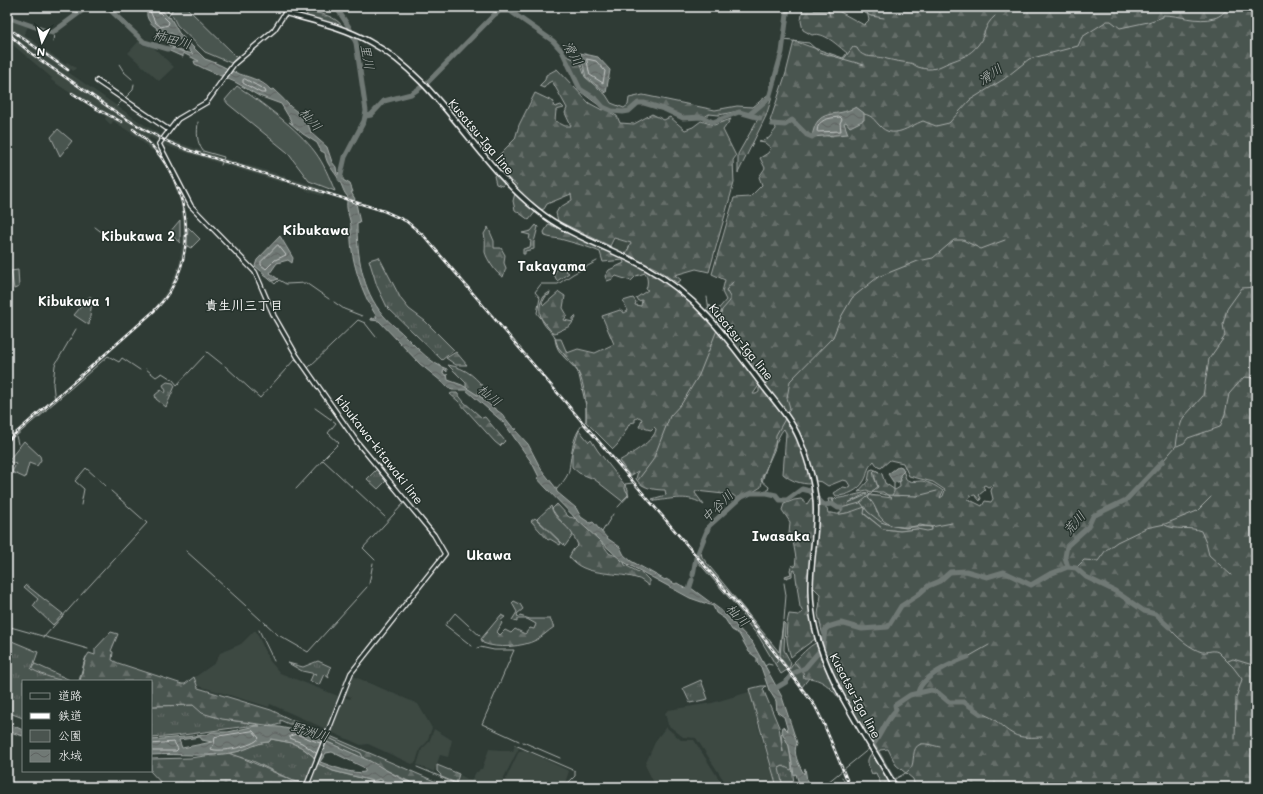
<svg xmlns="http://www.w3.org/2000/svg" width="1263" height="794" viewBox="0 0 1263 794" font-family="Mali,'Klee One',sans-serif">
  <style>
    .built { fill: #3c4842 }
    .grass { fill: url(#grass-tufts); stroke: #a4aaa7 }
    .forest { fill: url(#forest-firs); stroke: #a4aaa7; fill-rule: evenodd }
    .green { fill: #4a544f; stroke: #a4aaa7 }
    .water { fill: url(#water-waves); stroke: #a9afac; fill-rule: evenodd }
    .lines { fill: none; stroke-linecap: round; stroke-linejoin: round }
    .shore { stroke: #c6c9c8; stroke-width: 1 }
    .stream { stroke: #a9afac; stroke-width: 1 }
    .river { stroke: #707975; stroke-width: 5 }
    .secondary-casing { stroke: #fff; stroke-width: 6 }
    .primary-casing { stroke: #fff; stroke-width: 7 }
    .secondary { stroke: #26332d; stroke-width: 3.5 }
    .primary { stroke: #26332d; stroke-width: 4 }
    .rail-casing { stroke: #fff; stroke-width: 2.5 }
    .rail { stroke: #26332d; stroke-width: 1; stroke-dasharray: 3; stroke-linecap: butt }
    .labels { text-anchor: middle; stroke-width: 3; stroke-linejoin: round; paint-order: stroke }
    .street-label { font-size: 12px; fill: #fff; stroke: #26332d }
    .water-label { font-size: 13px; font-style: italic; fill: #b8bcba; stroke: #26332d }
    .neighbourhood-label { font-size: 13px; font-weight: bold; fill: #fff; stroke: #26332d }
    .quarter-label { font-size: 14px; font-weight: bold; fill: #fff; stroke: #26332d }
  </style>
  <defs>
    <pattern id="grass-tufts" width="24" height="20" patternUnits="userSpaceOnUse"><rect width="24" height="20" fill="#4a544f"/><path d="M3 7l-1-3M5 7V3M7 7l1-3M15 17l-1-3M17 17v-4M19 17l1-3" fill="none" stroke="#656e69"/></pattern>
    <pattern id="forest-firs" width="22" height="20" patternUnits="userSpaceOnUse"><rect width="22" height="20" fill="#4a544f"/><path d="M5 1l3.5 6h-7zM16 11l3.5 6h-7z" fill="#656e69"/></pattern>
    <pattern id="water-waves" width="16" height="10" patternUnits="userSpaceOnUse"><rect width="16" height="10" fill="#707975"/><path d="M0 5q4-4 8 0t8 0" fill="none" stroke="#5e6260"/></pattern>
  </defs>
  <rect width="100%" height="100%" fill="#2f3b35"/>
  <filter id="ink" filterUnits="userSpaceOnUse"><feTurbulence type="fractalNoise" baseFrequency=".025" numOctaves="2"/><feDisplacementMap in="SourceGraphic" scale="8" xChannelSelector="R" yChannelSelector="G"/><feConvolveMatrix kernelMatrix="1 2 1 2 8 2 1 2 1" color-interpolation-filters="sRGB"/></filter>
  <g filter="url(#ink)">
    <path class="built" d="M 7,18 L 28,27 L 24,34 L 65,64 L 67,62 L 76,68 L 73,71 L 71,69 L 68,72 L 140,122 L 163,136 L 159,142 L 150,137 L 148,139 L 156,146 L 152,151 L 136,136 L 113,121 L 111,125 L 105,119 L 106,117 L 51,80 L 52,78 L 7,40 Z
      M 139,41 L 143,45 L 153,47 L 174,67 L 159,81 L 128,53 Z
      M 165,138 L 223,158 L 221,164 L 161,144 Z
      M 159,147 L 184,195 L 188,221 L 187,246 L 181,269 L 171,291 L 158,310 L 155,307 L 170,286 L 179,264 L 183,235 L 180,202 L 170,174 L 155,152 Z
      M 224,158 L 285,176 L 286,180 L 283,183 L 222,164 Z
      M 290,178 L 325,189 L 324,194 L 322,196 L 290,185 Z
      M 615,239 L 631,243 L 626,254 L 612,248 Z
      M 152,311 L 154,313 L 115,348 L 112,346 Z
      M 110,349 L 112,350 L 56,400 L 55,397 Z
      M 54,399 L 55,400 L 7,442 L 7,440 Z
      M 254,631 L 256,631 L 269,660 L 280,673 L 338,696 L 326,729 L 270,704 L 269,707 L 195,685 L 195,677 L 215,663 L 220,653 L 241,644 Z
      M 353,676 L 418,704 L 432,728 L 427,742 L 420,749 L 416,762 L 412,764 L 368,744 L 361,745 L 331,732 L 330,729 L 343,697 L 350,699 L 351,697 L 343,693 Z
      M 749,692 L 757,716 L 758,726 L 777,787 L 728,787 L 696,738 L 683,737 L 668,725 L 665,713 L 668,710 L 712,703 Z
      M 666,727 L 681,740 L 694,740 L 724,787 L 656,787 L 645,765 L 656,740 Z
      M 434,729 L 452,740 L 448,757 L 440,755 L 434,772 L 417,765 L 422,749 L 429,742 Z
      M 515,745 L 519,748 L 499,787 L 468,787 L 458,783 L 460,775 L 471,781 L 476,772 L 478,772 L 480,769 L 482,769 L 489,749 L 513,751 Z
      M 525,750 L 569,771 L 565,783 L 561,787 L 502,787 L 519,751 Z"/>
    <path class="grass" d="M 379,257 L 401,299 L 409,309 L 425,321 L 454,350 L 442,360 L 387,307 L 377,286 L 369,260 Z
      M 377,469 L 387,480 L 378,489 L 367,479 Z
      M 873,469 L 879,472 L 875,471 L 874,477 L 878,487 L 871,492 L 867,490 L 858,492 L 868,481 L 870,470 Z
      M 869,492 L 848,503 L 869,494 L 870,495 L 868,498 L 874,504 L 877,513 L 903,527 L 927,526 L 932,527 L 932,530 L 927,532 L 917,529 L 900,531 L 883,529 L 860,510 L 838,515 L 843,509 L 834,505 L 833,499 L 831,504 L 829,504 L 828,499 C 843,499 855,494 869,492 Z
      M 701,552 L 702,557 L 779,652 L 783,622 L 785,624 L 784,650 L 791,663 L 789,669 L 745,611 L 699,557 Z
      M 698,559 L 740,609 L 787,670 L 781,674 L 759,637 L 742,617 L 743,614 L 698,562 Z
      M 26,585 L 63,614 L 53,625 L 33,606 L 38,599 L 24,587 Z
      M 7,639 L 38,652 L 32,669 L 62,681 L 23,681 L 23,718 L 7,712 Z
      M 318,661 L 331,667 L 328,676 L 329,678 L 324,674 L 319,685 L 310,681 L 313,674 L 316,674 L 302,671 L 288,663 L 303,667 Z
      M 795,662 L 803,671 L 805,677 L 809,678 L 802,687 L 789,670 Z
      M 701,680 L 708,699 L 690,703 L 683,688 Z
      M 193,705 C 212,721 237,720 260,725 C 223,728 188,736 151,738 L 151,706 Z
      M 327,737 L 361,753 L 364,759 L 325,741 Z
      M 271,739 L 292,743 L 301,747 L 313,756 L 317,763 L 333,771 L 373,781 L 380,779 L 394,787 L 380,787 L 366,784 L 363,787 L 322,787 L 315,784 L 293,781 L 253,761 L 228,753 C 243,752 255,742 269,742 Z
      M 783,766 L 792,768 L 794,783 L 796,781 L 797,784 L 795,787 L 783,787 L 778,768 Z"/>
    <path class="forest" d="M 803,7 L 831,7 L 864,25 L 869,20 L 866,7 L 1256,7 L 1256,787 L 915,787 L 913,779 L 896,765 L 888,749 L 880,750 L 875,758 L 892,787 L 882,787 L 876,773 L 872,774 C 867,763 865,759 875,750 L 872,744 L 835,679 L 820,640 L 823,636 L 818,614 L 821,595 L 813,587 L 812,546 L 808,589 L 815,639 C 807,645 799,650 791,657 C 786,643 785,628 789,614 L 799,615 L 803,612 L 800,607 L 795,570 L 792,571 L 792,576 L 786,578 L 785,576 L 791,574 L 790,570 L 792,565 L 795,567 L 796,558 L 793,541 L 786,539 L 789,534 L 790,522 L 782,510 L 784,504 L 794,500 L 801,499 L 807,504 L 811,498 L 814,499 L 817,521 L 818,502 L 827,508 L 828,513 C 833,512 836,515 841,514 C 850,513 858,509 865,507 L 864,514 L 883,529 L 900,531 L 917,529 L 927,531 L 932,530 L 932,527 C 916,525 894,532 882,519 C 876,513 875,503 868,498 L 870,495 L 892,498 L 883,492 L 871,492 L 878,487 L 873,472 L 875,470 L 882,474 L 885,483 L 895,490 L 900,487 L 899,474 L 903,470 L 906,479 C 911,483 916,481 922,481 C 929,482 938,487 943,491 L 940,498 L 943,496 L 945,490 L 933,482 L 909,476 L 903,463 L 890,460 L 881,468 L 878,467 L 874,461 C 865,470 869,473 864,481 C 859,490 847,496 836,496 L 834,493 L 843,487 L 849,488 L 850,486 L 847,481 L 843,480 L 828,486 L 822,482 L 816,481 L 813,471 L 811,484 C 801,484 791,481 783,474 L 786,433 L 784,429 C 778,433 762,478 761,487 L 743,498 L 738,499 L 733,495 L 696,491 L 695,493 L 704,505 C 689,494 672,499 655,501 L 652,499 L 666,495 L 665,490 C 655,490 641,488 636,479 L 638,471 L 630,476 L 619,461 C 629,455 655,441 656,429 L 654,427 L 651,430 L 639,427 L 642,419 L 639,417 L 635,419 L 635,422 L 630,423 C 625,431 620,444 613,449 L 586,422 C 587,409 585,383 578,372 C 569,360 557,355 555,339 L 561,339 L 567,353 L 578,349 L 595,353 L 614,344 L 602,316 L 620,310 L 624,313 L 628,311 L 623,301 L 633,298 L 636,302 L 635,305 L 641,306 L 642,300 L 638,301 L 636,298 L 648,290 L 646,289 C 648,284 648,278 645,273 L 636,276 L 631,281 L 616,276 L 613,279 L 607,281 L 605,276 L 609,270 L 624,263 L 623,260 L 603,262 L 600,252 C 587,246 574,243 560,239 C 554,238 550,238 545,236 L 544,232 L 549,224 L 644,268 L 671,285 L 729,338 L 706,310 L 710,305 L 712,310 L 716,312 L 726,300 L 722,292 L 725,280 L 712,274 L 734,198 L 750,197 L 762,185 L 759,177 L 765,168 L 760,158 L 768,153 L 771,148 L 765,143 L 759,142 L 769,138 L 776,129 L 775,124 L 770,121 L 786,73 L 794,41 L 843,58 L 847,53 C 838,46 824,31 812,35 L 803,30 L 801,21 ZM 732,342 L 744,357 L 753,355 L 755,356 L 748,363 L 763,382 L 767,379 L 769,380 L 764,384 L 794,431 L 762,386 L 759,388 L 759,392 L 756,394 L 753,394 L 760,384 ZM 985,485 L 988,487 L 993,485 L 991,491 L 993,499 L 991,502 L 985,501 L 982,506 L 968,499 L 970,496 L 975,495 L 980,501 L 981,498 L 979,495 L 985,490 L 983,486 Z
      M 308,12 C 321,13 336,16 344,28 L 306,16 Z
      M 565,55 L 580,62 L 585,77 L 606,95 L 611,103 L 624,108 L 628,105 L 629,98 L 643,95 L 715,110 L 737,106 L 753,107 L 770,93 L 772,97 L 766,116 L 738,173 L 738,154 L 759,117 L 738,111 L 719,115 L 709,114 L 703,118 L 686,119 L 669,110 L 648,103 L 636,105 L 629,110 L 611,113 L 617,116 L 620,123 L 634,124 L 652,114 L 664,120 L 670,117 L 685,130 L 693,127 L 701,121 L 714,125 L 731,119 L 723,130 L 736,156 L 733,160 L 734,183 L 709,272 L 696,269 L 675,275 L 681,280 L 677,283 L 657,269 L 626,254 L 631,243 L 614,238 L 610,246 L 558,221 L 556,213 L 559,208 L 572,200 L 571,194 L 547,204 L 544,209 L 536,211 L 529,220 L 515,210 L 513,201 L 517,185 L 500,172 L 497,176 L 504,184 L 502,186 L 496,184 L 494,176 L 498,170 L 496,162 L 500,154 L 515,139 L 519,125 L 535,93 L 554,102 L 553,105 L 555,107 L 561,105 L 564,108 L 556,110 L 555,121 L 565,126 L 571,126 L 565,113 L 567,108 L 552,81 L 548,83 L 544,88 L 539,86 L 545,80 L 546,75 L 557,69 L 589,103 L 602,110 L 604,109 L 581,92 Z
      M 536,225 L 538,227 L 534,242 L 534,249 L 525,251 L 525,254 L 523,254 L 523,249 L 530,247 L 531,241 L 529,240 L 530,235 L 522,233 L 531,231 Z
      M 488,227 L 494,241 L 494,248 L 501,248 L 505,255 L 504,263 L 506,268 L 503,277 C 497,275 486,258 485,252 C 485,246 486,240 484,234 Z
      M 550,292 L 549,295 L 546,296 L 542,303 L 544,305 L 559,292 L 565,296 L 563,308 L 567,315 L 564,320 L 573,322 L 573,318 L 575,316 L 576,318 L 570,326 L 555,333 C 539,328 533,300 550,292 Z
      M 456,352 L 467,365 L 456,365 L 446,358 Z
      M 448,365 C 467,368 477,378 488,393 L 484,400 L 466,388 L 466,383 Z
      M 167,382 L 173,383 L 175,386 L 166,407 L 156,399 L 155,395 L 161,390 L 165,393 L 166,391 L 163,385 Z
      M 452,393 L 457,393 L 464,402 L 482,418 L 485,417 L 505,441 L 500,446 L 495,442 L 458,401 L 450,394 Z
      M 579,430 L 589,442 L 591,440 L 598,451 L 628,489 L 628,495 L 622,501 L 594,479 L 579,473 L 572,467 L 572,453 Z
      M 557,504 L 569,517 C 586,519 599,540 609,553 C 615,557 622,554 625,565 L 644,575 L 649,580 L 649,586 C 645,583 641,579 636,578 C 613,571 585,577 569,557 L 573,550 L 578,545 C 571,528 561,524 552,509 Z
      M 535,518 L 561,543 L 560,545 L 550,539 L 548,540 L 531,521 Z
      M 514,601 L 520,604 L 523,609 L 517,614 L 518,617 L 520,616 L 530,619 L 550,619 L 554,627 C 548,631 542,637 536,640 C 523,647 497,649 483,643 L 481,639 L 501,615 L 505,617 L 500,621 L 502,623 L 497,632 L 500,635 L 505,630 L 511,633 L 515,629 L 525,634 L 530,628 L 534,629 L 536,624 L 527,619 L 517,619 L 517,622 L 512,620 L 517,612 L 512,603 Z
      M 111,632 L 118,634 L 111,651 L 113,652 L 112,660 L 118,663 L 182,684 L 185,684 L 194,677 L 198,688 L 271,710 L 302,725 L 289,724 L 280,720 L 280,724 L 273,726 L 222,719 L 202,713 L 193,705 L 151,706 L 151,681 L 79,681 L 85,659 L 89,653 L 95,655 L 95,649 Z
      M 816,643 L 821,659 L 845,707 C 835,692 824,677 804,678 L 803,672 L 794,662 C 799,657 810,645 816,643 Z
      M 35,664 L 72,681 C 57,681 45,676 31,669 Z
      M 761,686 L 766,686 L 763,689 L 779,727 L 783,752 L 781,734 L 783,732 L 789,746 L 792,768 L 791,770 L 783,766 L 779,768 L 783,787 L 777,787 L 749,689 Z
      M 330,736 L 448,787 C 436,787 424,787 414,784 L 364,759 L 361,753 L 327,737 Z
      M 228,753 C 250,760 270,771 291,780 C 301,784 312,782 322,787 L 165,787 L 150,771 L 151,771 L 151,759 L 190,758 Z
      M 437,765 L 459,774 L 456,784 L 440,777 L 441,775 L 437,771 Z"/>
    <path class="green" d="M 162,7 L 186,7 L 237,57 L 231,63 L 205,52 L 177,25 L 172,15 Z
      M 237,86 C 261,102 298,129 315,152 C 324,164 329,177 335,191 L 309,181 L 287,152 L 228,104 L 225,100 Z
      M 58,129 L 72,141 L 60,156 L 51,137 Z
      M 180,220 L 180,243 L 169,233 Z
      M 188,227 L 200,239 L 191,248 L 187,246 Z
      M 559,266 L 569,273 L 557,281 L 554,274 Z
      M 18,270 L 19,287 L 14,289 L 11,271 Z
      M 90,296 L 92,300 L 89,325 L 74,315 Z
      M 24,441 L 40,456 L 41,460 L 37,466 L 29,463 L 25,478 L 12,472 L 16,464 L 8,461 Z
      M 551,506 C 554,520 567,524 573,535 L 565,546 L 537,519 Z"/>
    <path class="water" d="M 141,7 L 159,7 L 169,18 L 170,17 L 179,33 L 205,59 C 215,62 224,67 234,72 C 247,77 261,79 271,90 L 273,89 C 278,94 284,99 288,104 C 294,111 298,110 303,119 L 306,117 L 315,125 L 312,123 L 308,124 L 311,133 L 327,147 L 332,162 L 336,167 L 337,174 L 339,175 L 338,172 L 340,175 L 343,176 L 343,180 L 350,184 L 353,192 L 351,192 L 355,199 L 353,203 L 356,203 L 360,223 L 357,224 C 357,255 362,290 383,315 C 390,324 400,330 407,338 C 419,350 432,364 447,369 L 447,372 L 444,369 L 443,373 L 447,376 L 447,374 L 448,380 L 462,385 L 487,401 L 484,399 L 483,400 L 502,414 L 514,429 L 517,429 L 515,430 L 528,444 L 541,469 L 556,488 L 557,492 L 576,508 L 581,517 L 590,523 L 593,522 L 607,538 L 620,547 L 624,555 L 631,561 L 665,580 L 666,579 L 675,584 L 677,583 L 687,589 L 689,587 L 691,588 L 722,611 L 752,642 L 782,697 L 797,743 C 792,753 799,765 804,774 L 805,768 L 808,787 L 800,787 L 796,774 L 794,775 L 789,746 L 782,732 L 783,726 L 788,731 L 784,717 L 777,712 L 776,701 L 769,690 L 761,667 L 757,662 L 757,658 L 749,652 L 739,634 L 732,630 L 725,619 L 716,613 L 713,606 L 690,598 L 622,561 L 575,518 C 568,510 549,492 537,478 L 539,477 L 532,463 L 504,423 L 466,390 L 452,390 L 420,364 L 379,321 L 371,320 L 371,318 L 374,319 L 377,317 C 361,293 349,255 351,229 C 351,217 344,209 348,197 C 343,192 343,187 339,180 C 334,170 326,165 325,153 L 321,151 L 317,143 L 303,134 L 289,122 L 293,124 L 281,104 L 259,96 L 235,82 L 205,69 L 195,64 L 194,61 L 199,61 L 183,53 L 183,57 L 163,48 L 174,49 L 168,44 L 164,37 L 160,38 L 163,36 L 162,33 L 159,35 L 156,27 C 151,25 146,18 147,13 ZM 170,32 L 181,41 L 193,54 L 181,51 L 168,44 L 166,36 Z
      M 580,53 L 598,57 L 610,70 L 606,93 L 586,77 Z
      M 856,107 L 864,113 L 864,120 L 850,127 L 846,122 L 844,123 L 848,134 L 812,137 C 817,106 835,119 856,107 Z
      M 280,236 L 293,258 L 292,263 L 288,260 L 277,263 L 270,273 L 278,279 L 273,281 L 255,266 L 257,260 Z
      M 899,466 L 902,467 L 904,471 L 900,475 L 901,481 L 894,483 L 888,474 Z
      M 7,723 L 23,730 L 23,736 L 7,731 Z
      M 256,726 L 279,727 L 305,732 L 370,761 L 402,779 L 425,787 L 394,787 L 380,779 L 373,781 L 333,771 L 317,763 L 313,756 L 301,747 L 292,743 L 271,739 L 269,742 C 258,742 247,750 236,752 C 208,758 179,753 151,755 L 151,740 L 206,735 L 212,732 L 228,732 ZM 200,737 L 202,740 L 212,742 L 182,748 L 179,740 ZM 332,752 L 363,767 L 365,769 L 365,772 C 353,775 332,766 320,762 L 326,753 Z"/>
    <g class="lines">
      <path class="shore" d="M 146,7 L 150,11 L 155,22 L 161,27 L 168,25 L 169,22 L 158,11 L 157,7
        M 587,59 L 596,61 L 605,71 L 603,83 L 590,75 Z
        M 245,79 L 265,90 L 266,93 L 261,93 L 243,83 L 243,80 Z
        M 840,117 L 842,119 L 840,123 L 841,131 L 817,132 C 817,119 829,118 840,117 Z
        M 278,245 L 286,255 L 275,260 L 266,269 L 261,265 L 261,262 Z
        M 253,731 L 259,738 C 255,746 219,753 211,749 L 214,744 L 215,737 Z
        M 151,744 L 174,742 L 178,749 L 176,751 L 151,751
        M 316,753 L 302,743 L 290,738 L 290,736 L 296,734 L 320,743"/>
      <path class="stream" d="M 812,7 L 814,10 L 828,10 L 836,7 L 859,10 L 871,16 L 884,18
        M 828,10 L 830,16
        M 168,17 L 174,7
        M 784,40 L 809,43 L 819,52 L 864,65
        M 53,42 L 54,33
        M 141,42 L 142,41
        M 843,60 L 853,47 L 857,48 C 862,60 876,55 887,59 C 895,61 902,62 910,63 C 913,63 915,66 918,67 C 933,72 938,67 950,62 C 961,58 970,55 978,45 C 986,35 983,26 995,16
        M 119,64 L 124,72 L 132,79
        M 125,98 L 133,90 L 134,84
        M 117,106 L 122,101
        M 864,114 C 873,116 873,119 879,125 C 893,141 909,126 923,121 L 936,126 L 949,123 L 970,100 L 1004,79 L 1029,59 L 1078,46 L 1082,37 L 1107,21 L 1111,21 L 1120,28 L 1148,22 L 1163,17 L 1163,15 C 1180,15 1197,23 1214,18 C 1220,17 1225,11 1230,7
        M 198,122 C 197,133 196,141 203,151 L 224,157 L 221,165
        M 95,227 L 108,237
        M 263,274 L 275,284 L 279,280 L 286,284 L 306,283 L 329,299
        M 707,297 L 709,310 L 720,320
        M 334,302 L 344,309 L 362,316
        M 719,322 L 722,310 L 730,301 L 730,297 L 726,290 L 733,282
        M 207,352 L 222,364
        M 225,366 L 260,398 L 295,359 L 305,371
        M 308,368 L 358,320 L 365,323 L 376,337
        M 146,369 L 156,377 L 162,373 L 173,380 L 177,385 L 204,356
        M 54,403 L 108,356 L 119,362 L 122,358 L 140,370
        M 315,408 L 336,423 L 328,433 L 339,443 L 323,459
        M 787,414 L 790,408 L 787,398 L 790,381 L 833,337 L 841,317 L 852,298 L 878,277 L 918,261 L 933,258 L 954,240 L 963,240 L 981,249 L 1005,240
        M 38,418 L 46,411
        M 18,444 L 16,436 L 55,402 L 53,384 L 55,365 L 76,329
        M 1177,446 L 1184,443 L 1188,438 L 1220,427 L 1225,414 L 1229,394 L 1244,377 L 1256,378
        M 1163,461 L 1176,446 L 1178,432 L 1183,418 L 1203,396 L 1209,359 L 1225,336 L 1223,324 L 1227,309 L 1242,288 L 1256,287
        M 638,480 L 653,460 L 670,416 L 682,403 L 699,375 L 717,330
        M 296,489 L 323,460 L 353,488
        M 557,489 C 561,484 568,477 569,470 C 572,452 572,434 586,421 L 586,406 L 579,375 L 576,368 L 558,347 L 554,335 L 537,313 L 540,298 L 535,292 L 541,284 L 558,284 L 573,274 L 597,261
        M 356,490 L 385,517
        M 767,493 L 769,487 L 761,480 L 775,448 L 776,435 L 785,419
        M 892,495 L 894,492 L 894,483
        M 861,503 L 868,512 L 881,522 L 893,526 L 906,528 L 920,525 L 931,527 L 952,523
        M 81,505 L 84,489 L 75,481 L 86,468 L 106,486
        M 618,507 L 629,495 L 625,489 L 625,484 L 633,483
        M 841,508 L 860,503 L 873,492 L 886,495 L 917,496 L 937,491
        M 1165,525 C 1175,531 1189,526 1201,531 L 1206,543 L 1209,555 L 1231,575
        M 602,532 L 613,514
        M 186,551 L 215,577
        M 375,560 L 363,548 L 404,503
        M 1076,568 L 1084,560 L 1098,561 L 1106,550 L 1117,542 L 1146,528 L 1165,524 L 1197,511 L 1211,497
        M 216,579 L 246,606
        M 369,584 L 373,563
        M 81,595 L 147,523 L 111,491
        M 249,609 L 261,620
        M 784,620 L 786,595 L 784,583
        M 264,622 L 278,635
        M 446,624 L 455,613 L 480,636
        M 445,625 L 472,646
        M 7,626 L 88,649
        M 1169,627 C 1175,636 1191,649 1202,652 C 1208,653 1212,649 1218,652 L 1233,667 L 1242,679 L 1236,698 L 1235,739
        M 259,630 L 274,661
        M 280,636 L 308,652 L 367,587
        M 44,637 L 78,599
        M 477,648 L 480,647 L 494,650 L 514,650 L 482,724 L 519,741
        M 780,656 L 783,624
        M 968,657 L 989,645
        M 1228,661 L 1233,659 L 1256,666
        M 776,663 L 778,661 L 777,658
        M 765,666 L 768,664 L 772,665
        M 80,681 L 86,657
        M 981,714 C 995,716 1001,728 1013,734 C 1022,739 1033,737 1042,737
        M 523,742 L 560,758
        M 515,745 L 575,771 L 575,776 L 564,787
        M 417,767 L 456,783
        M 842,777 L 847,787
        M 893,780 C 898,777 906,774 910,769 C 916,763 910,747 921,744 C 926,743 935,746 940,747
        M 458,784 L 466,787
        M 822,787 L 870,748"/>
      <path class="river" d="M 107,7 L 144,42 L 168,49
        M 336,7 L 349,27 L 356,43 L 366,111 L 364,121 L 345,157 L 340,179
        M 7,17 L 52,33 L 87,7
        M 750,114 L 769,98 L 782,52 L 788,7
        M 366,116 L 371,115 L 384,101 L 411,94 L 426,84 L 494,15 L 500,11 L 510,11 L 553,41 L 562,51 L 580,89 L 596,99 L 603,107 L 612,111 L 623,112 L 629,111 L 638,103 L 644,103 L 664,109 L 683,118 L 702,117 L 713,122 L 739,112 L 760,118
        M 772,124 L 785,125 L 792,120 L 807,135 L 812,137 L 816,134
        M 1068,567 L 1076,568 L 1086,577 L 1115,591 L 1144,611 L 1155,614 L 1169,627
        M 693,575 L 696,558 L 709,526 L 740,498 L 751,493 L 767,493 L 776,495 L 780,500 L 787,500 L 802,489 L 810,491 L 824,505 L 832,504 L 838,508 L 841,508
        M 688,593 L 692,580
        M 776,688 L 786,682 L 792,674 L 805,668 L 823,647 L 825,630 L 828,627 L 841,623 L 862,629 L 888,627 L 901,606 L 918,595 L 928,586 L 940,581 L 950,572 L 966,571 L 987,577 L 1004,572 L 1031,585 L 1050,574 L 1068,567 L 1065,557 L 1067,546 L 1088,527 L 1093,516 L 1126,500 L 1163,461
        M 918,693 C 920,677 954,662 968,657
        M 897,787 L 873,745 C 882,733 886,720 896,710 L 895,705 L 910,695 L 931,690 L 937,692 L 949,702 L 964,702 L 981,714"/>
      <g class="secondary-casing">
        <path id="secondary" d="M 285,13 L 274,30 L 234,64 L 207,102 L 178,119 L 159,144 L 191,206 L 255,272 L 274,316 L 297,356 L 357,442 L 434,535 L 445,554 L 351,673 L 306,787
          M 97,81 L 169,130"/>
      </g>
      <g class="primary-casing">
        <path id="primary" d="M 286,7 L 285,13 C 314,21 344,27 370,42 C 438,78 476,162 537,210 C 569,236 609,247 645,267 C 698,296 728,339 763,386 C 776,403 791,419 799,438 C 809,462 816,485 816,510 C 816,544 807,577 812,611 C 820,674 864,732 895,787"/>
      </g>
      <use href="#secondary" class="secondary"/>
      <use href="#primary" class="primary"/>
      <g class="rail-casing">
        <path id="rail" d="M 7,32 C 28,53 53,69 77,85 C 114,111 148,136 191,151 L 384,211 L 406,221 L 424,236 L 744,612 L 815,706 L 823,722 L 850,787
          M 14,32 L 68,70
          M 72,93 L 97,109 L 122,122
          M 7,441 L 154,311 C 207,259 190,170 133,129"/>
      </g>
      <use href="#rail" class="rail"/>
    </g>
  </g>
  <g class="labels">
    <g class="street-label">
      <text transform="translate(481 137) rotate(50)" y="4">Kusatsu-Iga line</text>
      <text transform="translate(741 342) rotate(51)" y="4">Kusatsu-Iga line</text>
      <text transform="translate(379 450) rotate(52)" y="4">kibukawa-kitawaki line</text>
      <text transform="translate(855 696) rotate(62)" y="4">Kusatsu-Iga line</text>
    </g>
    <g class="water-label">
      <text transform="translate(172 39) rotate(15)" y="5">柿田川</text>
      <text transform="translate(573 53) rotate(60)" y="5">滑川</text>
      <text transform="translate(368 57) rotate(80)" y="5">里川</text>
      <text transform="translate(990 74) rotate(-34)" y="5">滑川</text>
      <text transform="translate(311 119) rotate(50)" y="5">杣川</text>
      <text transform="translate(490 395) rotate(40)" y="5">杣川</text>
      <text transform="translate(717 506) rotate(-45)" y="5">中谷川</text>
      <text transform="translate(1074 523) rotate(-49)" y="5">荒川</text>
      <text transform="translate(738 615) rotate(46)" y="5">杣川</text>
      <text transform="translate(310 731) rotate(17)" y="5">野洲川</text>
    </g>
    <g class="neighbourhood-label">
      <text x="138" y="241">Kibukawa 2</text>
      <text x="74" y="306">Kibukawa 1</text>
      <text x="244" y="310">貴生川三丁目</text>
    </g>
    <g class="quarter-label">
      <text x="316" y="235">Kibukawa</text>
      <text x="552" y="271">Takayama</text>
      <text x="781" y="541">Iwasaka</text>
      <text x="489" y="560">Ukawa</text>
    </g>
  </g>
  <rect width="1263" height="794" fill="none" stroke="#26332d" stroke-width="24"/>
  <rect x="12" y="12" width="1239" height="770" fill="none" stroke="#fff" stroke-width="1.5" filter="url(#ink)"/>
  <rect x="22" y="680" width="130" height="92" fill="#26332d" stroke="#7d8581"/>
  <rect x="30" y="693" width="20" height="6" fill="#26332d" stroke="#7d8581"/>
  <text x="58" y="700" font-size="12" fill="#ffffff">道路</text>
  <rect x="30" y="713" width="20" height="6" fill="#ffffff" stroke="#7d8581"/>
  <text x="58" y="720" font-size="12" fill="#ffffff">鉄道</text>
  <rect x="30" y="730" width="20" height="12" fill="#4a544f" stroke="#7d8581"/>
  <text x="58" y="740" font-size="12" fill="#ffffff">公園</text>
  <rect x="30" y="750" width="20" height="12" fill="url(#water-waves)" stroke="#7d8581"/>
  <text x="58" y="760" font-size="12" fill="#ffffff">水域</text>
  <g transform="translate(42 42) rotate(186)" stroke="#26332d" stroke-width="3" paint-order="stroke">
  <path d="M0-3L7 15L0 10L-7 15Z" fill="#ffffff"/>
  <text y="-6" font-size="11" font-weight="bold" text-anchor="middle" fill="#ffffff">N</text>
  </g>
</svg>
